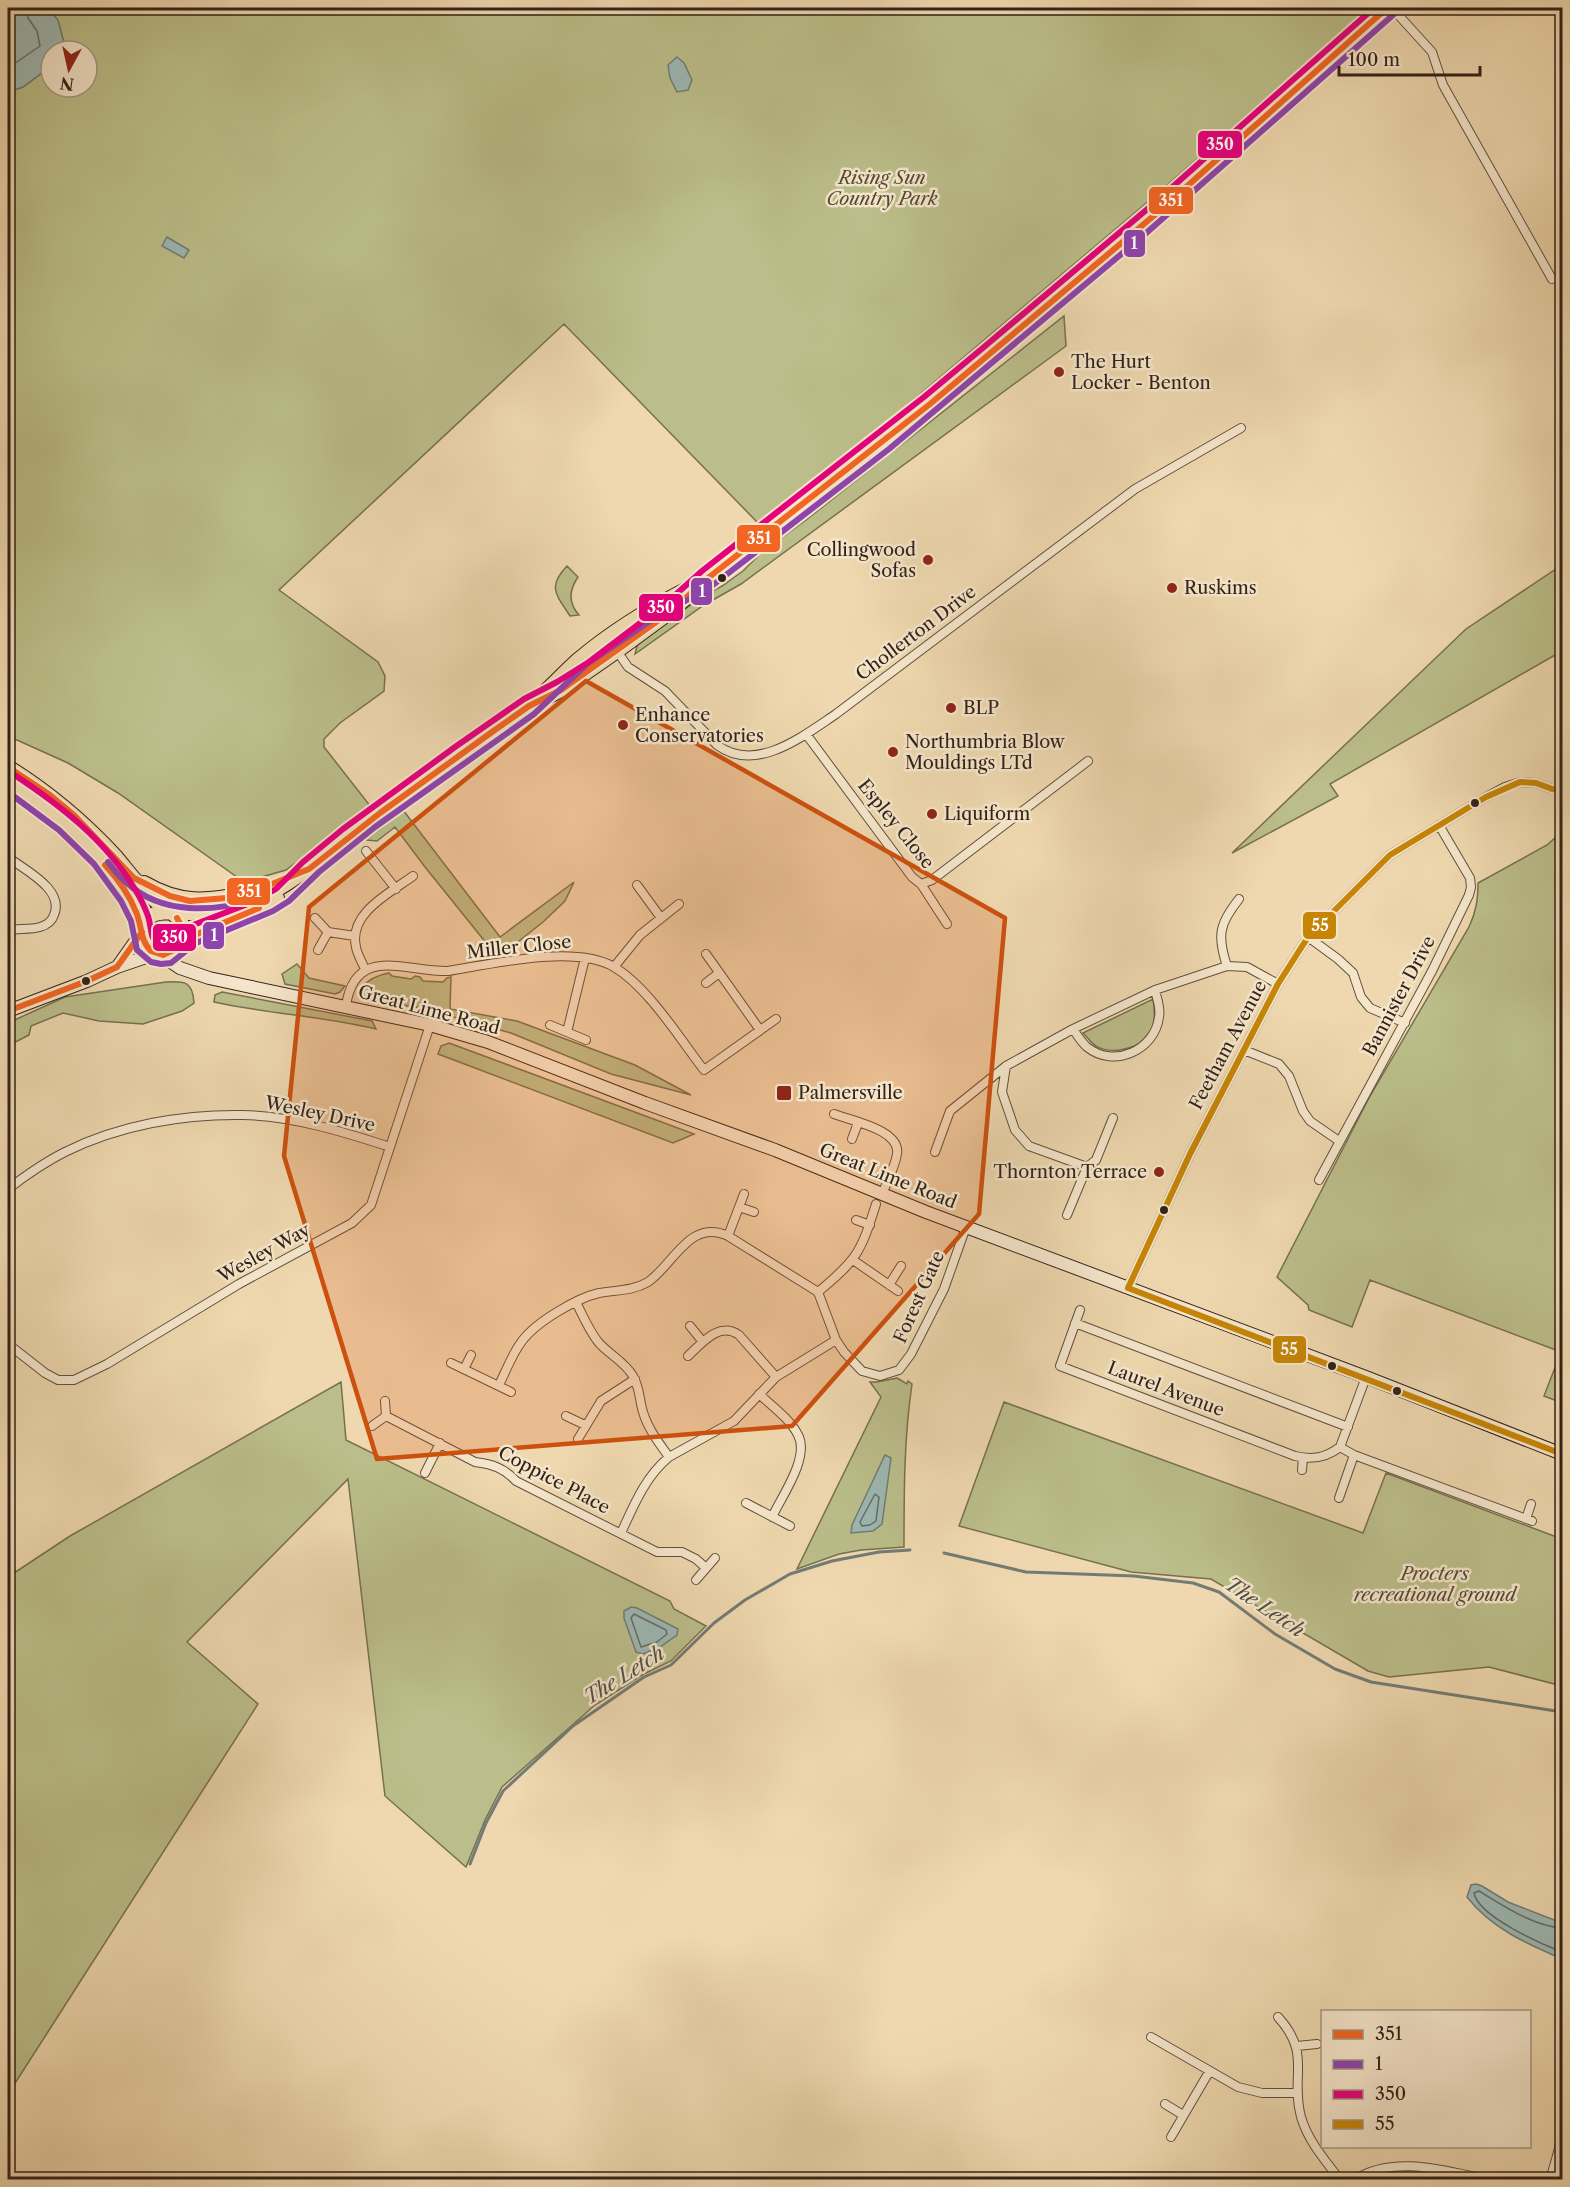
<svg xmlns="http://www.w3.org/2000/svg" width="1570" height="2187" viewBox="0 0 1570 2187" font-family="'Libre Caslon Text',serif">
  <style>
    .green { fill: #bbbe8a; stroke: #767051; stroke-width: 1.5 }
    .water { fill: #9cb8b3; stroke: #727c75; stroke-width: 1.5 }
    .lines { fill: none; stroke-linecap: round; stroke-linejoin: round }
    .shore { stroke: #676c66; stroke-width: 1.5 }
    .stream { stroke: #727c75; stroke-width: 3 }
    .street-casing { stroke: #614f3e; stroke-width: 10 }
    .secondary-casing { stroke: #322118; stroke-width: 14 }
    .primary-casing { stroke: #322118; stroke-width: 16 }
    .street { stroke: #f5e6cb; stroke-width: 8 }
    .secondary { stroke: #f5e6cb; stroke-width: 12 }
    .primary { stroke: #efd8af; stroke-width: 14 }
    .bus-1-casing { stroke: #f5e6cb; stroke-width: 10 }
    .bus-2-casing { stroke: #f5e6cb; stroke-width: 10 }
    .bus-3-casing { stroke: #f5e6cb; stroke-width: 10 }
    .bus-4-casing { stroke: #f5e6cb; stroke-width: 10 }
    .bus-1 { stroke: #f26522; stroke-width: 6 }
    .bus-2 { stroke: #8e44ad; stroke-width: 6 }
    .bus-3 { stroke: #e5007d; stroke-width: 6 }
    .bus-4 { stroke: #c68506; stroke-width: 6 }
    .marked { fill: #cd510e; fill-opacity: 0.2; stroke: #cd510e; stroke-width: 4.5; stroke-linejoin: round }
    .poi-dot { fill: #8f2418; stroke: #f5e6cb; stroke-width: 2 }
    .bus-dot { fill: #322118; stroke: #f5e6cb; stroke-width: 2 }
    .labels { text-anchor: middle; stroke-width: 5; stroke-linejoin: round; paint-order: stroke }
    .park-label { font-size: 18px; font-style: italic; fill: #544834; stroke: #f5e6cb }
    .poi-label { font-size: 18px; fill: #322118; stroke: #f5e6cb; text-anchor: start }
    .street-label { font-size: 18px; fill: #322118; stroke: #f5e6cb }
    .water-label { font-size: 20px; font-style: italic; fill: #524e46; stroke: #f5e6cb }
    .line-badge { stroke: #f5e6cb; stroke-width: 2 }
    .badge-label { font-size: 16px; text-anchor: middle; font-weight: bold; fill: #fff }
  </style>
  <rect width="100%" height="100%" fill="#efd8af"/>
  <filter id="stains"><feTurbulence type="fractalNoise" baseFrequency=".00333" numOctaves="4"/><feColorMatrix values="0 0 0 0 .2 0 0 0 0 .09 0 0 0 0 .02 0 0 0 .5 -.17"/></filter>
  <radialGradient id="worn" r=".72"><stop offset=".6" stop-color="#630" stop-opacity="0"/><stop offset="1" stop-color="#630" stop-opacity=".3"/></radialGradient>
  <path class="green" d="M 47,8 L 1370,8 L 1150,200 L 828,472 L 758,523 L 564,324 L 279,590 L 378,662 L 385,676 L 384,691 L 340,723 L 324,739 L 324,747 L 371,807 L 286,870 L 244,882 L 118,793 L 68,763 L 8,736 L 8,92 L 23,87 L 51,66 L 51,87 L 87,87 L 87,51 L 66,51 L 58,20 Z
    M 1064,316 L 1066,346 L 741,584 L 704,605 L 635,654 L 637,646 L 640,642 L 703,596 L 722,586 L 743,571 L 762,552 L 806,520 Z
    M 1562,565 L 1562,651 L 1330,784 L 1338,796 L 1232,853 L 1466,629 Z
    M 567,566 L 578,577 C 569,590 568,603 579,615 L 570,616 C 556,594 547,587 567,566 Z
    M 403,810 L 500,937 L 574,882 L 565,901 L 543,922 L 514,945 L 501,947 L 487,944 L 425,867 L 395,827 L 377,841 L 366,840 Z
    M 1555,838 L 1562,841 L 1562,1403 L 1544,1396 L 1561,1352 L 1370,1280 L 1352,1327 L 1309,1310 L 1308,1305 L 1277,1277 L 1370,1096 L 1469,927 C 1476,912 1478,900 1478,883 L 1547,845 Z
    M 297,964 L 309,978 L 345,986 L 340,992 L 335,994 L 285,984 L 282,974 Z
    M 389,973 L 392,976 L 411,979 L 415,976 L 420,977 L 423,981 L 443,982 L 447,978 L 451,977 L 450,1009 L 517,1021 L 635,1065 L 691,1095 L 611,1074 L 511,1033 L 421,1008 L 364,999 L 360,994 L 359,990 C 367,980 376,975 389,973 Z
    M 166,982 C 184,981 193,981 194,1003 L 182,1011 L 143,1024 L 99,1021 L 63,1013 L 31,1026 L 29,1035 L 8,1046 L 8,1023 L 65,997 Z
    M 222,992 L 372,1021 L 376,1029 C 322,1016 268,1014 214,1002 L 215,995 Z
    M 1153,999 C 1158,1028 1151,1045 1120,1050 C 1113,1051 1102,1050 1096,1046 C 1091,1043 1087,1037 1083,1033 Z
    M 449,1043 L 694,1134 L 673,1143 L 438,1054 L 441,1046 Z
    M 897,1378 L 907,1384 L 908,1381 L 912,1384 C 904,1438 904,1492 904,1547 L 861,1550 L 839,1554 L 797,1569 L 881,1397 L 870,1382 L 877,1382 Z
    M 341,1382 L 346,1440 L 670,1601 L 674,1609 L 706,1626 L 671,1661 L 642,1675 L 595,1705 L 502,1787 L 485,1820 L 466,1867 L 385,1796 L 348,1479 L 187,1642 L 258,1704 L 12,2088 L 8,2087 L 8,1577 L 70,1536 Z
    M 1004,1402 L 1363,1533 L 1386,1473 L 1562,1539 L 1562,1686 L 1489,1667 L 1389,1677 L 1368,1671 L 1211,1579 L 1131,1572 L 959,1526 Z"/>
  <path class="water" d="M 8,8 L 47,8 L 58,20 L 66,51 L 51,51 L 51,66 L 23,87 L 8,92 Z
    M 677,57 L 684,63 L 692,80 L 688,90 L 677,92 L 670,78 L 668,65 Z
    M 167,237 L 189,250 L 184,258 L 162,246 Z
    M 885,1455 L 891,1458 L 882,1524 L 873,1531 L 851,1533 L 852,1525 Z
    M 631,1607 L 637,1608 L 678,1629 L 677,1635 L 660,1647 L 643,1654 L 636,1652 L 624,1618 L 624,1611 Z
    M 1476,1884 L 1482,1886 L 1508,1902 L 1562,1923 L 1562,1959 C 1527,1944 1491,1928 1467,1897 L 1471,1885 Z"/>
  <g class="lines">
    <path class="shore" d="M 8,68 L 40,46 L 37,31 L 28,18 L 26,8
      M 875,1494 L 879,1497 L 876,1521 L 870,1525 L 862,1526 L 860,1522 Z
      M 634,1614 L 666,1630 L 667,1634 L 657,1642 L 641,1647 L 631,1618 Z
      M 1562,1928 C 1533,1926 1504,1906 1479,1891 L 1474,1893 C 1478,1916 1541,1944 1562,1952"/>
    <path class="stream" d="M 944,1553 L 1026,1572 L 1134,1576 L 1193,1583 L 1219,1592 L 1275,1634 L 1335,1669 L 1371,1682 L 1562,1712
      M 470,1864 L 486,1823 L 503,1791 L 573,1726 L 644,1677 L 671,1665 L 714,1623 L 745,1600 L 790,1574 L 832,1561 L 879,1552 L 910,1550"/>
    <g class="street-casing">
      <path id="street" d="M 1392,8 L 1432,52 L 1443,85 L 1552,279
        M 611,636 L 617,651 L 628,667 L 665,691 L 717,745 C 756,774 803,736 836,714 L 1135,489 L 1241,428
        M 806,734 L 912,877 L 921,884 L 932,880 L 1088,761
        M 366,851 L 396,889
        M 8,857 C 24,870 65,889 54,915 C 52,921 47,925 40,927 C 30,930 18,928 8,930
        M 921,884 L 947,924
        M 637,885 L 661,918
        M 315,918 L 328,932 L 318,950
        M 328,932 L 355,936
        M 1308,937 L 1338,959 L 1353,973 L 1361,997 L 1370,1008 L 1405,1023
        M 706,954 L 760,1030
        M 1227,966 C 1217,936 1219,924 1239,899
        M 614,967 L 640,935 L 679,904
        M 365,969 C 362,962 357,954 356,947 C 348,913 390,893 413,876
        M 706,983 L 719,973
        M 346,1006 C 355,944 406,972 448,971 C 492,964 575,944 614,967 C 648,987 680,1039 704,1070 L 776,1019
        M 550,1025 L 586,1040
        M 1073,1029 C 1077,1035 1082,1043 1087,1047 C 1114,1069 1155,1050 1159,1017 C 1161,1008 1157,999 1155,990
        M 567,1032 L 585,958
        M 1244,1050 L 1279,1064 L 1289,1076 L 1303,1111 L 1310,1121 L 1339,1141
        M 1006,1066 L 1002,1092 L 1015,1130 L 1029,1146 L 1087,1167 L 1096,1160 L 1113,1118
        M 834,1114 C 852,1121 901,1130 897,1154 C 895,1167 887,1182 882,1194
        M 852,1139 L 858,1123
        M 935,1152 L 950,1111 L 1006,1066 L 1073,1029 L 1155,990 L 1227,966 L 1247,967 L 1278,984
        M 1319,1180 L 1432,971 L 1469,895 L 1471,887 L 1470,878 L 1439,825
        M 8,1189 C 25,1176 45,1162 65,1152 C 119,1125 183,1114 243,1115 C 293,1116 344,1132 390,1147
        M 739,1207 L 754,1212
        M 1067,1215 L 1087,1167
        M 856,1220 L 870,1225
        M 728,1236 L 744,1194
        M 853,1260 L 898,1291
        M 889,1285 L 901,1266
        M 1128,1288 L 1190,1154 L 1278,984 L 1308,937 L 1390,855 L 1486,797 L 1505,787 L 1520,782 L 1536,783 L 1552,789 L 1562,790
        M 818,1292 C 857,1260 861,1252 876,1204
        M 576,1302 C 583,1316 589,1331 599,1343 C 610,1355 625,1362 633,1376 C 640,1388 639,1399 643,1412 C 648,1429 659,1443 669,1457
        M 1080,1310 L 1060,1366 L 1295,1456 C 1312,1460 1326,1458 1340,1447 L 1366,1377
        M 1075,1323 L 1348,1427
        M 690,1326 L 703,1342
        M 8,1344 L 45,1373 L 58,1380 L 74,1380 L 107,1364 L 239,1284 L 352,1223 L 371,1205 L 430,1025
        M 688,1356 C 702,1343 719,1321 739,1335 L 776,1377
        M 451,1363 L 511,1392
        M 464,1369 L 471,1355
        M 499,1385 C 506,1371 512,1354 522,1341 C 536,1322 577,1298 599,1293 C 616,1290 633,1291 648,1282 C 674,1264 690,1218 728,1236 L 818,1292 L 836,1340 L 844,1352 L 862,1371 L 880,1376 L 899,1370 L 911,1354 L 944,1289 L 966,1227
        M 759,1394 C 772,1406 790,1419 798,1435 C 810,1457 782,1496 772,1517
        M 386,1416 L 475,1462 C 492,1464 504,1468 516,1481 L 657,1552 L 682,1552 L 696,1559 L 706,1568
        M 566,1416 L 585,1425
        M 372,1426 L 386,1416 L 385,1401
        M 578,1439 L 601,1401 L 635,1379
        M 1340,1447 L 1354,1455 L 1532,1521
        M 1302,1470 L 1303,1458
        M 425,1473 L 440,1443
        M 1339,1498 L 1354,1455
        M 746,1503 L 790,1526
        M 1526,1519 L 1531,1504
        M 621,1533 C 634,1505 645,1477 669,1457 L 734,1421 L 776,1377 L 836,1340
        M 696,1580 L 715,1558
        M 1278,2017 C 1312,2054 1290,2076 1301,2117 C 1308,2141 1325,2160 1340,2180
        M 1151,2037 L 1238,2087 L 1262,2093 L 1298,2093
        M 1297,2046 L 1317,2044
        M 1165,2104 L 1183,2115
        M 1171,2137 L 1209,2072
        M 1279,2180 L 1280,2179
        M 1354,2180 C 1394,2154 1446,2171 1489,2180
        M 1550,2180 L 1562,2138"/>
    </g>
    <g class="secondary-casing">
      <path id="secondary" d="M 161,955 L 180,968 L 209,978 L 430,1025 L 488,1042 L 645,1103 L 775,1150 L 926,1212 L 1366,1377 L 1562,1454
        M 118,966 L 142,932
        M 8,1011 L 87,981 L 117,967 L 155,954"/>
    </g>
    <g class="primary-casing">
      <path id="primary" d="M 529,706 L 561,690 L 617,651 L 670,612 L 708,578 L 930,404 L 1157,213 L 1387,8
        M 8,767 C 48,792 84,822 116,857 C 127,870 137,884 149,895 C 159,906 182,915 184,930 C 187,954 158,963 145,945 C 141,935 141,923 151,916 C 162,909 179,914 191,913 C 224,910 259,902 286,884 C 320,862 351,834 384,810 C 431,775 481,742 528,706 C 546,693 561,675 578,660 C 611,632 650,608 689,588
        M 8,781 C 60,815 124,867 142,929
        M 144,883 C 180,904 206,902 246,893
        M 183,940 L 257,910 L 277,898"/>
    </g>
    <use href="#street" class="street"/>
    <use href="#secondary" class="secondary"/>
    <use href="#primary" class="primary"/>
    <g class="bus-1-casing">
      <path id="bus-1" d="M 8,767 L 50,795 L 74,815 L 134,878 L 170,896 L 190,901 L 226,898 L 262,888 L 309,869 L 380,813 L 492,732 L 529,706 L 561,690 L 670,612 L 708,578 L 930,404 L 1157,213 L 1387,8
        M 105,865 C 118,879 129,894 136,912 C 142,925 140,941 151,951 L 163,955 L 180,947 L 184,931 L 177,918
        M 183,940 L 259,908
        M 8,1011 L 87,981 L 117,967 L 142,932"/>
    </g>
    <g class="bus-2-casing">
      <path id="bus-2" d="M 8,792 L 59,830 L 94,864 L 121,901 L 131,921 L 137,950 L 151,962 L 161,964 L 171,963 L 196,943 L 273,911 L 289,901 L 319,872 L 375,827 L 534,714 L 587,664 L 647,623 L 713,585 L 889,449 L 1144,235 L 1393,15
        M 108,862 C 114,869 119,877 127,883 C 163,916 214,911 257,900"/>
    </g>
    <g class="bus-3-casing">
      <path id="bus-3" d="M 13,774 C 60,805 107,841 136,891 C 141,899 145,908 148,916 C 152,928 149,937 159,946 L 170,944 L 177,934 L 188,927 L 253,902 L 276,889 L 303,862 L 343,829 L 455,747 L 524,699 L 557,682 L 589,662 L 664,605 L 702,571 L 924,397 L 984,347 L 1151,206 L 1374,8"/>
    </g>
    <g class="bus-4-casing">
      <path id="bus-4" d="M 1562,790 L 1552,789 L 1536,783 L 1520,782 L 1486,797 L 1390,855 L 1308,937 L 1278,984 L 1190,1154 L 1128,1288 L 1562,1454"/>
    </g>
    <use href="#bus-1" class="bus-1"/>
    <use href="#bus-2" class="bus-2"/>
    <use href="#bus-3" class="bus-3"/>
    <use href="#bus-4" class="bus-4"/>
  </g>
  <path class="marked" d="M 586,681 L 1005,918 L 979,1214 L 792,1426 L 377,1459 L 284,1156 L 309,907 Z"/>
  <g class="poi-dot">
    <circle cx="1059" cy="372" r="6"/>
    <circle cx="928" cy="560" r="6"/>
    <circle cx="1172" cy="588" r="6"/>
    <circle cx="951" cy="708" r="6"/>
    <circle cx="623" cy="725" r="6"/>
    <circle cx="893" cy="752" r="6"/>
    <circle cx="932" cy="814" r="6"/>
    <rect x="776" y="1085" width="16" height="16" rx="3"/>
    <circle cx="1159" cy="1172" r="6"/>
  </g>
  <g class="bus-dot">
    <circle cx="722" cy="578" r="5"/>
    <circle cx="1475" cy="803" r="5"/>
    <circle cx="86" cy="981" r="5"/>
    <circle cx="1164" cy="1210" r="5"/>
    <circle cx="1332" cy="1366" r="5"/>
    <circle cx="1397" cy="1391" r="5"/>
  </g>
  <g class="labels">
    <g class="park-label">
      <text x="882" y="184">Rising Sun<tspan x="882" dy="21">Country Park</tspan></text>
      <text x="1435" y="1580">Procters<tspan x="1435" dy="21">recreational ground</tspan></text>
    </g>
    <g class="poi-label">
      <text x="1071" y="368">The Hurt<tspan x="1071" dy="21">Locker - Benton</tspan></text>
      <text x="916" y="556" text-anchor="end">Collingwood<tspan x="916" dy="21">Sofas</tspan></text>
      <text x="1184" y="594">Ruskims</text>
      <text x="963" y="714">BLP</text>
      <text x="635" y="721">Enhance<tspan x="635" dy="21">Conservatories</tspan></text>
      <text x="905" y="748">Northumbria Blow<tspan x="905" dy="21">Mouldings LTd</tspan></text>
      <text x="944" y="820">Liquiform</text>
      <text x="798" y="1099">Palmersville</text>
      <text x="1147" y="1178" text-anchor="end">Thornton Terrace</text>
    </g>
    <g class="street-label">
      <text transform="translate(916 633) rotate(-37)" y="6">Chollerton Drive</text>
      <text transform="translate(896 824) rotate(51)" y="6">Espley Close</text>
      <text transform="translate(519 947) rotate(-6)" y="6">Miller Close</text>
      <text transform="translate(1399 996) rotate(-62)" y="6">Bannister Drive</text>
      <text transform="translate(429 1010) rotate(15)" y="6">Great Lime Road</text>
      <text transform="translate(1228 1045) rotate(-62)" y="6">Feetham Avenue</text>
      <text transform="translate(320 1114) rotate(12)" y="6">Wesley Drive</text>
      <text transform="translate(888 1176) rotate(22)" y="6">Great Lime Road</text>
      <text transform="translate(264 1253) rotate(-29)" y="6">Wesley Way</text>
      <text transform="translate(919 1297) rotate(-66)" y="6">Forest Gate</text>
      <text transform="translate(1166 1389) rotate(21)" y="6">Laurel Avenue</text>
      <text transform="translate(554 1480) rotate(28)" y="6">Coppice Place</text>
    </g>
    <g class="water-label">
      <text transform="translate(1265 1607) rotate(34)" y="7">The Letch</text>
      <text transform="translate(624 1675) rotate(-32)" y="7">The Letch</text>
    </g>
  </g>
  <g class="line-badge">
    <rect x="1197" y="130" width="46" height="29" rx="6" fill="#e5007d"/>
    <rect x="1148" y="186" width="46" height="29" rx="6" fill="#f26522"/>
    <rect x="1123" y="229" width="23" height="29" rx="6" fill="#8e44ad"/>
    <rect x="736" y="524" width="45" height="29" rx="6" fill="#f26522"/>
    <rect x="690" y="577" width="23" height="29" rx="6" fill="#8e44ad"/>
    <rect x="638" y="593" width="46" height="29" rx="6" fill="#e5007d"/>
    <rect x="226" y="877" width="45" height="29" rx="6" fill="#f26522"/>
    <rect x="1302" y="911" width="35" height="29" rx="6" fill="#c68506"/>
    <rect x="202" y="921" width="23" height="29" rx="6" fill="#8e44ad"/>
    <rect x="152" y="923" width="45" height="29" rx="6" fill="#e5007d"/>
    <rect x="1272" y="1335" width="35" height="29" rx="6" fill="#c68506"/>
  </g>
  <g class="badge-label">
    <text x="1220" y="150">350</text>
    <text x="1171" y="206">351</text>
    <text x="1134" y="249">1</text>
    <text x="759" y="544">351</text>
    <text x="702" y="597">1</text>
    <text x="661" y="613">350</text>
    <text x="249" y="897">351</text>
    <text x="1320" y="931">55</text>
    <text x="214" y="941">1</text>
    <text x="174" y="943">350</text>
    <text x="1289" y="1355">55</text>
  </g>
  <rect width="1570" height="2187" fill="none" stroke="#efd8af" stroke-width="30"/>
  <rect x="9" y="9" width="1552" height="2169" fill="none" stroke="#322118" stroke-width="3"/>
  <rect x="15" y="15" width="1540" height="2157" fill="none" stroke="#322118" stroke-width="1.5"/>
  <rect x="1321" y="2010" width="210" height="138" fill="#f5e6cb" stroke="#a79783" stroke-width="1.5"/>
  <rect x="1333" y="2030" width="30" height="9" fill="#f26522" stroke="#a79783" stroke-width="1.5"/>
  <text x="1375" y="2040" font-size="18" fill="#322118">351</text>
  <rect x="1333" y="2060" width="30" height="9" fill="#8e44ad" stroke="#a79783" stroke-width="1.5"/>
  <text x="1375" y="2070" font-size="18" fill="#322118">1</text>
  <rect x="1333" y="2090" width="30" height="9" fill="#e5007d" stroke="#a79783" stroke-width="1.5"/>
  <text x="1375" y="2100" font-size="18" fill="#322118">350</text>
  <rect x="1333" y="2120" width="30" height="9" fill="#c68506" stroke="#a79783" stroke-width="1.5"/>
  <text x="1375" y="2130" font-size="18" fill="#322118">55</text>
  <g transform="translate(69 69) rotate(188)"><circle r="28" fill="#f5e6cb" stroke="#a79783" stroke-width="1.5"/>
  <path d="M0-4.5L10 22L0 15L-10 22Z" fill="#8f2418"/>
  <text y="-9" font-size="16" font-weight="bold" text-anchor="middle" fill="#322118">N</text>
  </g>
  <path d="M1339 66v9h141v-9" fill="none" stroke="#322118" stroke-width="3"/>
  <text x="1348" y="66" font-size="18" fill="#322118" stroke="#f5e6cb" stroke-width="4.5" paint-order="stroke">100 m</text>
  <rect width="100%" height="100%" filter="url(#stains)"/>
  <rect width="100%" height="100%" fill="url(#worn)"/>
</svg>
